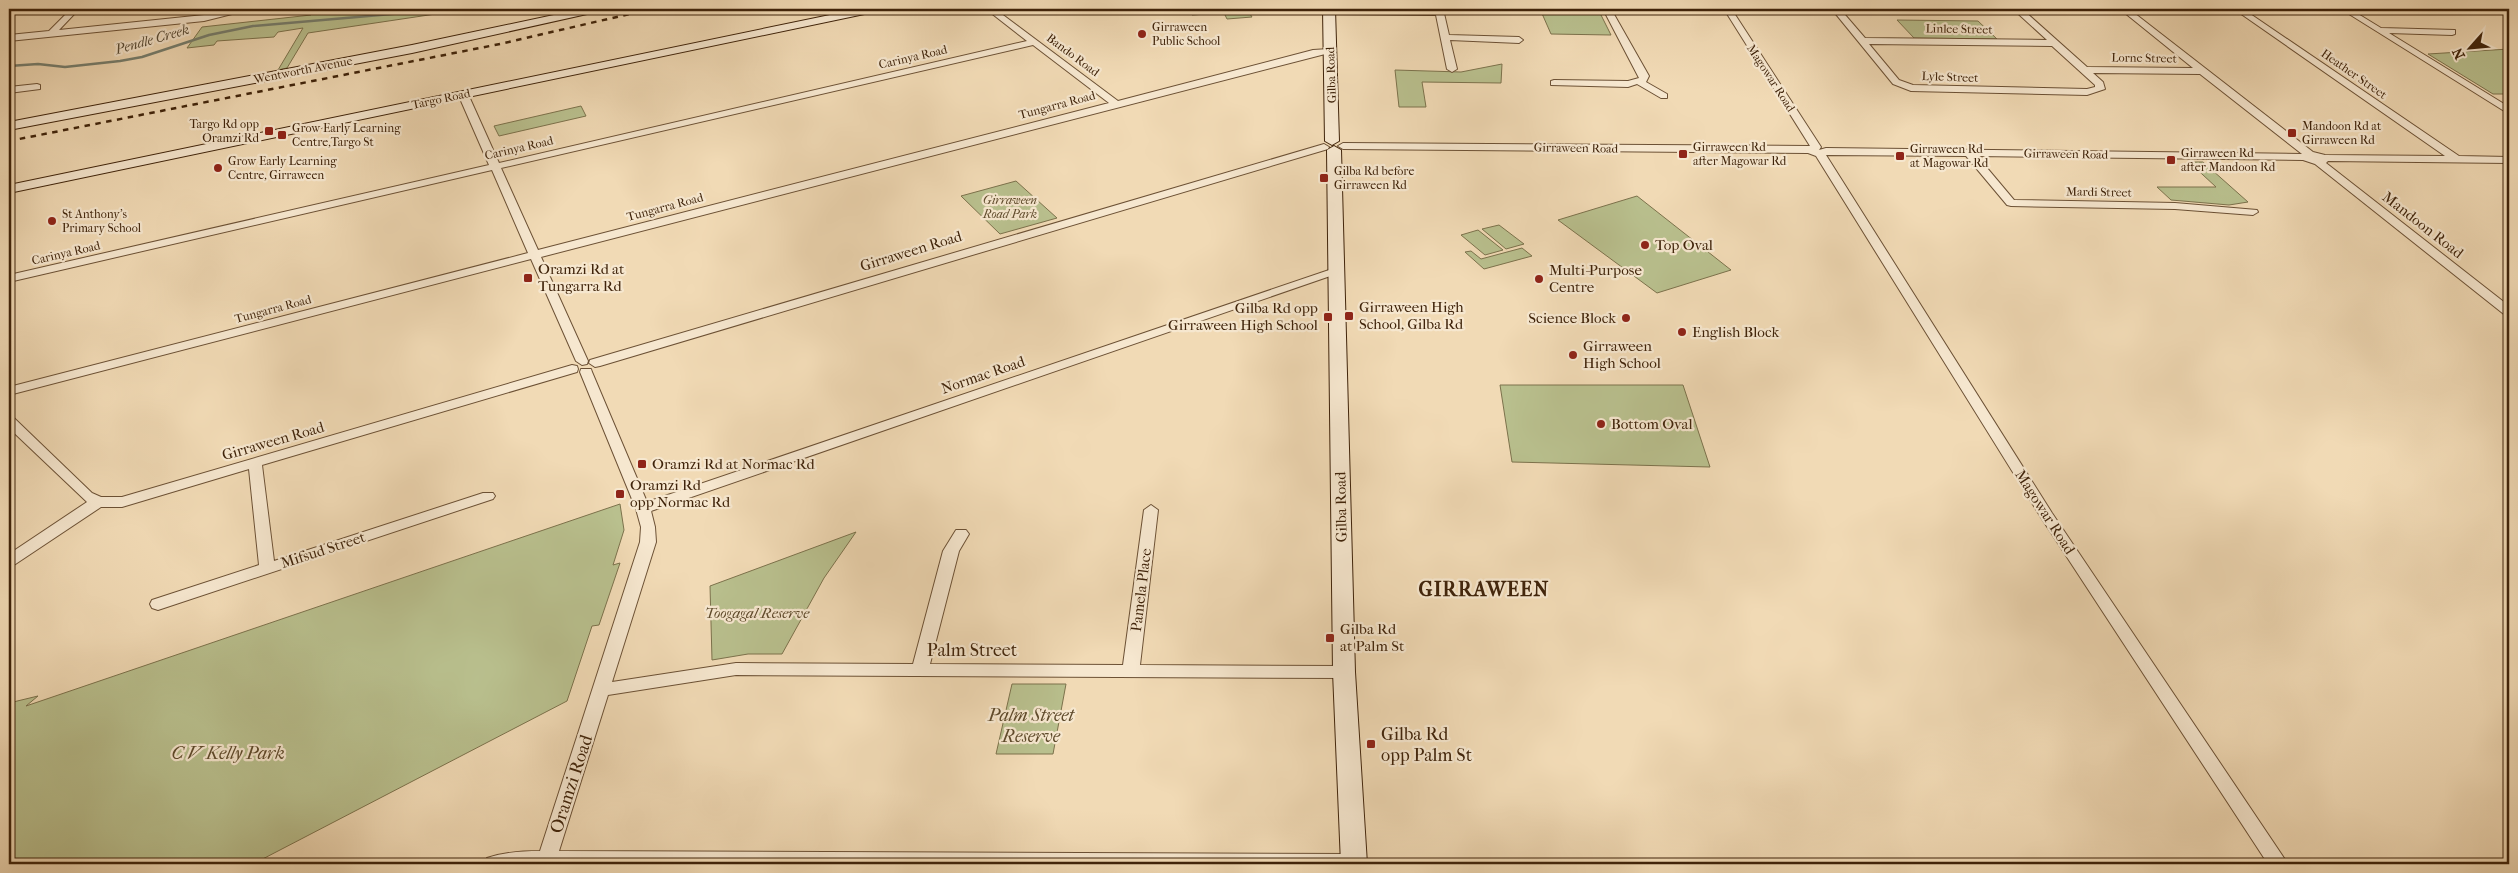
<svg xmlns="http://www.w3.org/2000/svg" width="2518" height="873" viewBox="0 0 2518 873" font-family="'IM FELL French Canon',serif">
  <style>
    .green { fill: #b9c08e; stroke: #7c724c }
    .lines { fill: none; stroke-linecap: round; stroke-linejoin: round }
    .stream { stroke: #767e6e; stroke-width: 2.5 }
    .street-casing { stroke: #6c5135; stroke-width: 2 }
    .secondary-casing { stroke: #3f230a; stroke-width: 2 }
    .street { fill: #f6e7cf; fill-rule: evenodd }
    .secondary { fill: #f6e7cf; fill-rule: evenodd }
    .rail { stroke: #3f230a; stroke-width: 2.5; stroke-dasharray: 5.5 5.5; stroke-linecap: butt }
    .poi-dot { fill: #8f2418; stroke: #f6e7cf; stroke-width: 2 }
    .labels { text-anchor: middle; stroke-width: 4.5; stroke-linejoin: round; paint-order: stroke }
    .far-poi-label { font-size: 12px; fill: #3f230a; stroke: #f6e7cf; text-anchor: start }
    .far-street-label { font-size: 12px; fill: #3f230a; stroke: #f6e7cf }
    .far-park-label { font-size: 12px; font-style: italic; fill: #5e4a2b; stroke: #f6e7cf }
    .far-water-label { font-size: 14px; font-style: italic; fill: #564934; stroke: #f6e7cf }
    .street-label { font-size: 15px; fill: #3f230a; stroke: #f6e7cf }
    .poi-label { font-size: 15px; fill: #3f230a; stroke: #f6e7cf; text-anchor: start }
    .park-label { font-size: 15px; font-style: italic; fill: #5e4a2b; stroke: #f6e7cf }
    .near-street-label { font-size: 18px; fill: #3f230a; stroke: #f6e7cf }
    .near-park-label { font-size: 18px; font-style: italic; fill: #5e4a2b; stroke: #f6e7cf }
    .near-poi-label { font-size: 18px; fill: #3f230a; stroke: #f6e7cf; text-anchor: start }
    .district-label { font-size: 20px; font-weight: bold; letter-spacing: 1px; fill: #3f230a; stroke: #f6e7cf }
  </style>
  <rect width="100%" height="100%" fill="#f1dab5"/>
  <filter id="stains"><feTurbulence type="fractalNoise" baseFrequency=".004" numOctaves="4"/><feColorMatrix values="0 0 0 0 .2 0 0 0 0 .09 0 0 0 0 .02 0 0 0 .5 -.17"/></filter>
  <radialGradient id="worn" r=".72"><stop offset=".6" stop-color="#630" stop-opacity="0"/><stop offset="1" stop-color="#630" stop-opacity=".3"/></radialGradient>
  <path class="green" d="M 324,9 L 469,9 L 308,33 L 287,68 L 278,70 L 303,28 L 278,32 L 274,37 L 217,41 L 214,45 L 187,48 L 202,27 L 311,15 L 314,10 Z
    M 1198,9 L 1263,9 L 1265,12 L 1250,14 L 1252,17 L 1227,19 L 1224,13 L 1192,15 L 1190,11 Z
    M 1540,9 L 1598,9 L 1611,35 L 1551,34 Z
    M 1897,20 L 1978,21 L 1997,39 L 1914,38 Z
    M 2509,49 L 2509,94 L 2493,94 L 2428,54 Z
    M 1502,64 L 1501,83 L 1422,82 L 1426,107 L 1399,107 L 1395,70 L 1461,72 Z
    M 581,106 L 586,116 L 499,136 L 494,126 Z
    M 2189,162 L 2203,162 L 2248,202 L 2229,205 L 2171,200 L 2157,187 L 2216,187 Z
    M 1016,181 L 1057,218 L 1000,234 L 961,196 Z
    M 1637,196 L 1731,270 L 1657,293 L 1558,220 Z
    M 1499,225 L 1524,244 L 1506,249 L 1482,229 Z
    M 1478,230 L 1503,250 L 1485,255 L 1461,235 Z
    M 1522,248 L 1532,256 L 1484,269 L 1465,252 L 1471,251 L 1481,259 Z
    M 1500,385 L 1683,385 L 1710,467 L 1512,462 Z
    M 620,504 L 624,530 L 613,565 L 620,563 L 599,625 L 592,626 L 567,701 L 253,864 L 9,864 L 9,703 L 38,696 L 26,706 Z
    M 856,532 L 824,578 L 782,654 L 748,654 L 712,660 L 710,586 Z
    M 1012,684 L 1066,684 L 1053,754 L 996,754 Z"/>
  <g class="lines">
    <path class="stream" d="M 9,66 L 38,64 L 65,67 L 120,61 L 142,57 L 209,35 L 253,26 L 449,9"/>
    <g class="street-casing">
      <path id="street" d="M 71,9 L 79,9 L 59,30 L 204,15 L 237,9 L 252,9 L 204,21 L 9,41 L 9,35 L 49,31 Z
        M 986,9 L 995,9 L 1118,101 L 1313,50 L 1329,49 L 1333,52 L 541,257 L 588,361 L 587,364 L 582,365 L 576,361 L 531,259 L 9,395 L 9,387 L 528,253 L 492,170 L 9,282 L 9,275 L 489,165 L 458,94 L 460,92 L 468,94 L 499,163 L 1027,41 ZM 1033,45 L 1109,103 L 538,250 L 501,168 Z
        M 1435,9 L 1443,9 L 1449,35 L 1519,37 L 1523,40 L 1519,43 L 1450,40 L 1457,69 L 1452,72 L 1447,69 L 1436,15 L 1329,14 L 1325,12 L 1329,10 Z
        M 1603,9 L 1611,9 L 1649,76 L 1646,82 L 1667,94 L 1667,98 L 1661,98 L 1637,84 L 1628,87 L 1551,85 L 1551,81 L 1554,80 L 1628,81 L 1639,78 Z
        M 1724,9 L 1840,9 L 1865,38 L 2047,40 L 2013,9 L 2022,9 L 2087,67 L 2193,68 L 2120,9 L 2129,9 L 2313,152 L 2325,155 L 2445,156 L 2234,9 L 2243,9 L 2459,156 L 2509,157 L 2509,163 L 2328,161 L 2326,163 L 2509,306 L 2509,316 L 2505,315 L 2315,164 L 2303,160 L 1977,156 L 2014,200 L 2175,203 L 2257,210 L 2258,212 L 2253,215 L 2175,209 L 2011,206 L 2007,205 L 1966,156 L 1826,155 L 2052,513 L 2288,864 L 2268,864 L 2042,519 L 1816,156 L 1808,153 L 1343,149 L 1338,146 L 1343,143 L 1810,146 ZM 1734,13 L 1835,13 L 1893,84 L 1911,91 L 2087,95 L 2105,89 L 2103,82 L 2093,73 L 2200,74 L 2302,154 L 1826,148 L 1819,150 L 1821,147 ZM 1869,44 L 2052,46 L 2095,85 L 2095,87 L 2087,89 L 1913,85 L 1899,80 Z
        M 2341,9 L 2350,9 L 2381,28 L 2455,30 L 2455,34 L 2452,35 L 2389,33 L 2509,107 L 2509,114 Z
        M 37,84 L 40,85 L 40,89 L 9,93 L 9,87 Z
        M 1324,144 L 1329,147 L 1328,149 L 600,366 L 595,367 L 589,363 L 590,360 Z
        M 1335,268 L 1341,271 L 1339,273 L 651,511 L 655,527 L 656,542 L 612,682 L 736,663 L 913,664 L 943,551 L 956,530 L 966,530 L 969,534 L 959,551 L 930,664 L 1123,665 L 1144,510 L 1151,505 L 1158,510 L 1140,665 L 1344,666 L 1350,668 L 1352,672 L 1350,676 L 1344,678 L 736,675 L 608,695 L 559,851 L 1354,854 L 1361,856 L 1363,864 L 484,864 L 487,858 C 505,852 522,851 540,851 L 640,542 L 641,527 L 636,509 L 580,372 L 581,369 L 591,369 L 592,372 L 647,502 Z
        M 572,365 L 577,366 L 578,369 L 577,372 L 262,465 L 274,561 L 483,493 L 493,493 L 495,496 L 493,499 L 158,610 L 152,608 L 150,604 L 152,600 L 259,565 L 249,469 L 122,507 L 101,507 L 14,565 L 9,566 L 9,554 L 87,502 L 9,428 L 9,417 L 14,418 L 92,493 L 101,497 L 122,497 Z"/>
    </g>
    <g class="secondary-casing">
      <path id="secondary" d="M 582,9 L 602,9 L 596,12 L 412,53 L 9,130 L 9,122 L 412,45 Z
        M 859,9 L 880,9 L 874,12 L 9,193 L 9,185 Z
        M 1323,9 L 1335,9 L 1339,141 L 1332,145 L 1325,141 Z
        M 1334,146 L 1341,150 L 1355,672 L 1367,864 L 1341,864 L 1333,672 L 1327,150 Z"/>
    </g>
    <use href="#street" class="street"/>
    <use href="#secondary" class="secondary"/>
    <path class="rail" d="M 9,141 L 500,44 L 651,9"/>
  </g>
  <g class="poi-dot">
    <circle cx="1142" cy="34" r="5"/>
    <rect x="264" y="126" width="10" height="10" rx="2.5"/>
    <rect x="2287" y="128" width="10" height="10" rx="2.5"/>
    <rect x="277" y="130" width="10" height="10" rx="2.5"/>
    <rect x="1678" y="149" width="10" height="10" rx="2.5"/>
    <rect x="1895" y="151" width="10" height="10" rx="2.5"/>
    <rect x="2166" y="155" width="10" height="10" rx="2.5"/>
    <circle cx="218" cy="168" r="5"/>
    <rect x="1319" y="173" width="10" height="10" rx="2.5"/>
    <circle cx="52" cy="221" r="5"/>
    <circle cx="1645" cy="245" r="5"/>
    <rect x="523" y="273" width="10" height="10" rx="2.5"/>
    <circle cx="1539" cy="279" r="5"/>
    <rect x="1344" y="311" width="10" height="10" rx="2.5"/>
    <rect x="1323" y="312" width="10" height="10" rx="2.5"/>
    <circle cx="1626" cy="318" r="5"/>
    <circle cx="1682" cy="332" r="5"/>
    <circle cx="1573" cy="355" r="5"/>
    <circle cx="1601" cy="424" r="5"/>
    <rect x="637" y="459" width="10" height="10" rx="2.5"/>
    <rect x="615" y="489" width="10" height="10" rx="2.5"/>
    <rect x="1325" y="633" width="10" height="10" rx="2.5"/>
    <rect x="1366" y="739" width="10" height="10" rx="2.5"/>
  </g>
  <g class="labels">
    <g class="far-poi-label">
      <text x="1152" y="31">Girraween<tspan x="1152" dy="14">Public School</tspan></text>
      <text x="259" y="128" text-anchor="end">Targo Rd opp<tspan x="259" dy="14">Oramzi Rd</tspan></text>
      <text x="2302" y="130">Mandoon Rd at<tspan x="2302" dy="14">Girraween Rd</tspan></text>
      <text x="292" y="132">Grow Early Learning<tspan x="292" dy="14">Centre,Targo St</tspan></text>
      <text x="1693" y="151">Girraween Rd<tspan x="1693" dy="14">after Magowar Rd</tspan></text>
      <text x="1910" y="153">Girraween Rd<tspan x="1910" dy="14">at Magowar Rd</tspan></text>
      <text x="2181" y="157">Girraween Rd<tspan x="2181" dy="14">after Mandoon Rd</tspan></text>
      <text x="228" y="165">Grow Early Learning<tspan x="228" dy="14">Centre, Girraween</tspan></text>
      <text x="1334" y="175">Gilba Rd before<tspan x="1334" dy="14">Girraween Rd</tspan></text>
      <text x="62" y="218">St Anthony's<tspan x="62" dy="14">Primary School</tspan></text>
    </g>
    <g class="far-street-label">
      <text transform="translate(1959 29) rotate(1)" y="4">Linlee Street</text>
      <text transform="translate(1073 55) rotate(37)" y="4">Bando Road</text>
      <text transform="translate(913 57) rotate(-13)" y="4">Carinya Road</text>
      <text transform="translate(2144 58) rotate(1)" y="4">Lorne Street</text>
      <text transform="translate(303 70) rotate(-11)" y="4">Wentworth Avenue</text>
      <text transform="translate(2354 74) rotate(35)" y="4">Heather Street</text>
      <text transform="translate(1331 75) rotate(-92)" y="4">Gilba Road</text>
      <text transform="translate(1950 77) rotate(2)" y="4">Lyle Street</text>
      <text transform="translate(1771 78) rotate(57)" y="4">Magowar Road</text>
      <text transform="translate(441 99) rotate(-12)" y="4">Targo Road</text>
      <text transform="translate(1057 105) rotate(-15)" y="4">Tungarra Road</text>
      <text transform="translate(519 148) rotate(-13)" y="4">Carinya Road</text>
      <text transform="translate(1576 148) rotate(1)" y="4">Girraween Road</text>
      <text transform="translate(2066 154) rotate(1)" y="4">Girraween Road</text>
      <text transform="translate(2099 192) rotate(1)" y="4">Mardi Street</text>
      <text transform="translate(665 207) rotate(-15)" y="4">Tungarra Road</text>
      <text transform="translate(66 253) rotate(-13)" y="4">Carinya Road</text>
      <text transform="translate(273 309) rotate(-15)" y="4">Tungarra Road</text>
    </g>
    <g class="far-park-label">
      <text x="1010" y="204">Girraween<tspan x="1010" dy="14">Road Park</tspan></text>
    </g>
    <g class="far-water-label">
      <text transform="translate(152 39) rotate(-16)" y="5">Pendle Creek</text>
    </g>
    <g class="street-label">
      <text transform="translate(2423 225) rotate(38)" y="5">Mandoon Road</text>
      <text transform="translate(911 251) rotate(-17)" y="5">Girraween Road</text>
      <text transform="translate(983 375) rotate(-19)" y="5">Normac Road</text>
      <text transform="translate(273 441) rotate(-16)" y="5">Girraween Road</text>
      <text transform="translate(1341 507) rotate(-91)" y="5">Gilba Road</text>
      <text transform="translate(2045 512) rotate(57)" y="5">Magowar Road</text>
      <text transform="translate(323 550) rotate(-18)" y="5">Mifsud Street</text>
      <text transform="translate(1141 590) rotate(-83)" y="5">Pamela Place</text>
    </g>
    <g class="poi-label">
      <text x="1655" y="250">Top Oval</text>
      <text x="538" y="274">Oramzi Rd at<tspan x="538" dy="17">Tungarra Rd</tspan></text>
      <text x="1549" y="275">Multi-Purpose<tspan x="1549" dy="17">Centre</tspan></text>
      <text x="1359" y="312">Girraween High<tspan x="1359" dy="17">School, Gilba Rd</tspan></text>
      <text x="1318" y="313" text-anchor="end">Gilba Rd opp<tspan x="1318" dy="17">Girraween High School</tspan></text>
      <text x="1616" y="323" text-anchor="end">Science Block</text>
      <text x="1692" y="337">English Block</text>
      <text x="1583" y="351">Girraween<tspan x="1583" dy="17">High School</tspan></text>
      <text x="1611" y="429">Bottom Oval</text>
      <text x="652" y="469">Oramzi Rd at Normac Rd</text>
      <text x="630" y="490">Oramzi Rd<tspan x="630" dy="17">opp Normac Rd</tspan></text>
      <text x="1340" y="634">Gilba Rd<tspan x="1340" dy="17">at Palm St</tspan></text>
    </g>
    <g class="park-label">
      <text x="757" y="618">Toogagal Reserve</text>
    </g>
    <g class="near-street-label">
      <text x="972" y="656">Palm Street</text>
      <text transform="translate(571 784) rotate(-72)" y="6">Oramzi Road</text>
    </g>
    <g class="near-park-label">
      <text x="1031" y="721">Palm Street<tspan x="1031" dy="21">Reserve</tspan></text>
      <text x="228" y="759">C V Kelly Park</text>
    </g>
    <g class="near-poi-label">
      <text x="1381" y="740">Gilba Rd<tspan x="1381" dy="21">opp Palm St</tspan></text>
    </g>
    <g class="district-label">
      <text x="1484" y="596">GIRRAWEEN</text>
    </g>
  </g>
  <rect width="2518" height="873" fill="none" stroke="#f1dab5" stroke-width="30"/>
  <rect x="10" y="10" width="2498" height="853" fill="none" stroke="#3f230a" stroke-width="2.5"/>
  <rect x="15" y="15" width="2488" height="843" fill="none" stroke="#3f230a"/>
  <g transform="translate(2470 48) rotate(243)" stroke="#f6e7cf" stroke-width="4" paint-order="stroke">
  <path d="M0-4L9 19L0 12L-9 19Z" fill="#3f230a"/>
  <text y="-8" font-size="14" font-weight="bold" text-anchor="middle" fill="#3f230a">N</text>
  </g>
  <rect width="100%" height="100%" filter="url(#stains)"/>
  <rect width="100%" height="100%" fill="url(#worn)"/>
</svg>
